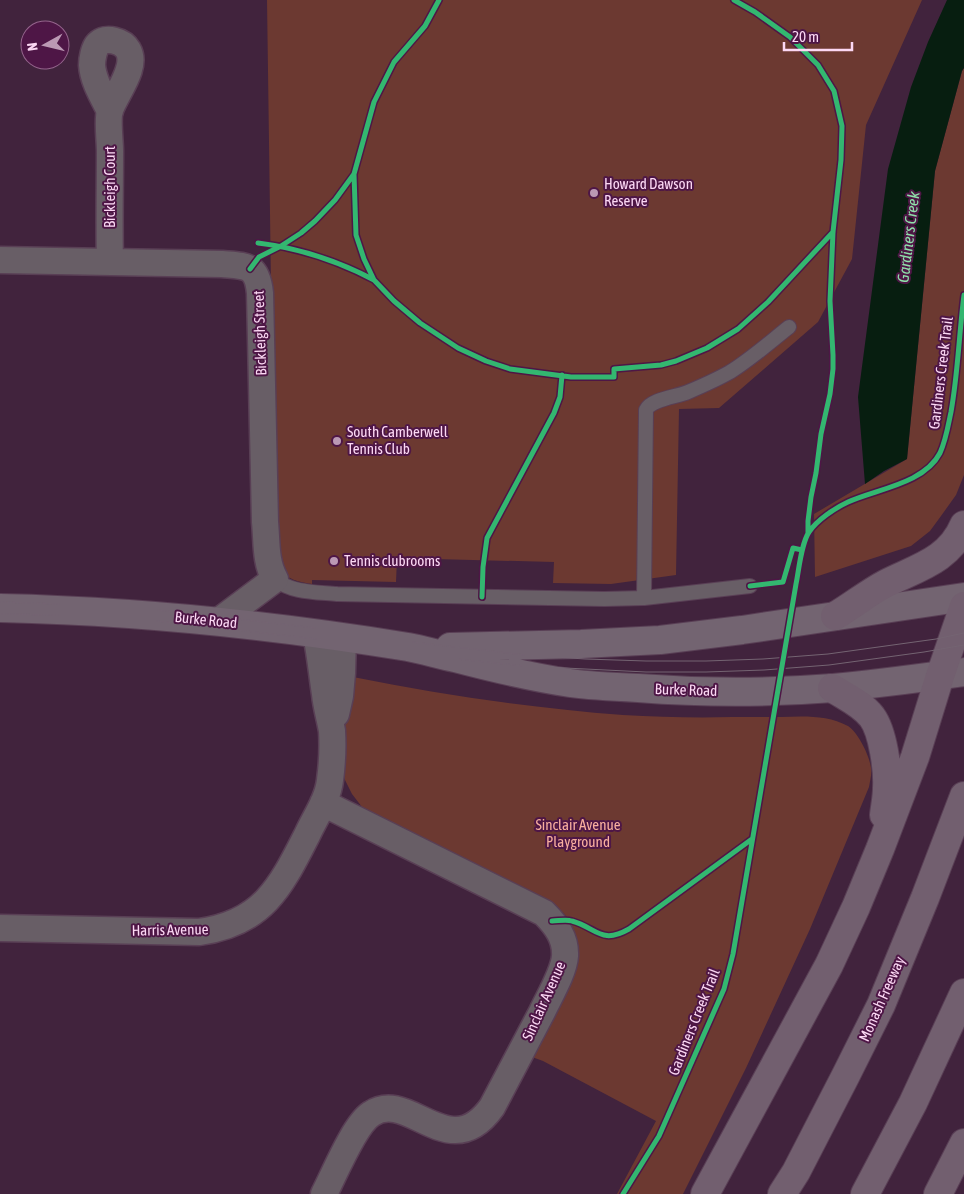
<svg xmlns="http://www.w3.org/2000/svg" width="964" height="1194" viewBox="0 0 964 1194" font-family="'Asap Condensed',sans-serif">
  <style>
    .green { fill: #6c3931 }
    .water { fill: #071e10 }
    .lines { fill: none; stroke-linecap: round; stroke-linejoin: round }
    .lane-casing { stroke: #593f55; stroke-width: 16 }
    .street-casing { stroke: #593f55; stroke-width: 29 }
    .primary-casing { stroke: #593f55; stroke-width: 30 }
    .highway-casing { stroke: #593f55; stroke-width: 30 }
    .lane { stroke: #685e66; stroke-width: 14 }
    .street { stroke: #685e66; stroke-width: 26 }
    .primary { stroke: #736471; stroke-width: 28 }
    .highway { stroke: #725f6f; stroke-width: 28 }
    .tram { stroke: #746472; stroke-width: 1 }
    .cycleway-casing { stroke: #4e1646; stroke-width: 8 }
    .cycleway { stroke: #33b770; stroke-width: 5 }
    .poi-dot { fill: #bb99b4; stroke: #4e1646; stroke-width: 2 }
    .labels { text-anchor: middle; stroke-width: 4; stroke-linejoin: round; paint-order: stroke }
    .poi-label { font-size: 15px; fill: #fcd8f4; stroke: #4e1646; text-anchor: start }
    .street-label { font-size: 15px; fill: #fcd8f4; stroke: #4e1646 }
    .park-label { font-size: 15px; fill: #f8af9e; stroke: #4e1646 }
    .water-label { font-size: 16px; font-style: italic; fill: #8fe1aa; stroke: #4e1646 }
  </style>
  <rect width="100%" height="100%" fill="#41233d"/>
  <path class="green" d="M 267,0 L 922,0 L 866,125 L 852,259 L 818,322 L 719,408 L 679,409 L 676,575 L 611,584 L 553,583 L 554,562 L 397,558 L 396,582 L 312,580 L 312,584 C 299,582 287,580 279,568 L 272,356 Z
    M 964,68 L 964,475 L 956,495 L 941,516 L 930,531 L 911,546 L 815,577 L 814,514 L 907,459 L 935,171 L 962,71 Z
    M 353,677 C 442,695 533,708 623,715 C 659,717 696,718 732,717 C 749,717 765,717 781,717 C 804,716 828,715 848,726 C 858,732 870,757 871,768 C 872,774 870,781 869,787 L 810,929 L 746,1068 L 683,1194 L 617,1194 L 656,1121 L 543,1061 L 532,1057 L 577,949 C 573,914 562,909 533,894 L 373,815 L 362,807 L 352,794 L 345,780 L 343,770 L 345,720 Z"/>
  <path class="water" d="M 947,0 L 964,0 L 964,68 L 962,71 L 935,171 L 907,459 L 884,471 L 865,484 L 858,397 L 888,169 L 911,87 L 928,42 Z"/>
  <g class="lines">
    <g class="lane-casing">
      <path id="lane" d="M 275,579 C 291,593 316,592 337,594 L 604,599 L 644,598 L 750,586
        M 644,598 L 646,410 C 651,399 676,397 688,392 C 702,386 716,380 730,372 C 751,359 770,342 789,327"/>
    </g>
    <g class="street-casing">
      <path id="street" d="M 0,260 L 222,264 C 246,266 257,264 260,293 L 265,522 C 267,541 265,562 275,579 L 219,621
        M 110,262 C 109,225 110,188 110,151 C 110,141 107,119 110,110 C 116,93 138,67 128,50 C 123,41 106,36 98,44 C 94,48 92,59 92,65 C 93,81 103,97 110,111
        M 336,714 L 340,696 L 342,673 L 343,638
        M 323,803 L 544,913 C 556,925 566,938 565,956 C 564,972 549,997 542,1012 C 525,1044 509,1075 492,1107 C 449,1167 409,1088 371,1114 C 354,1125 334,1175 324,1194
        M 0,928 L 199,932 C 264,923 281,886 308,833 C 316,816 328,799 330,780 C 332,765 333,747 332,731 C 330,719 326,706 325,694 C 322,674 320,653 316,634"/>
    </g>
    <g class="primary-casing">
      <path id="primary" d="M 0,608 C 137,611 273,625 408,647 C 424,650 440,655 455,658 C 493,668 531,677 570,683 C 592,686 615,687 638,688 C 703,693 768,693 833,688 C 877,684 920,678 964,672
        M 450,647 L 581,644 L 660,640 L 742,630 L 964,597"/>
    </g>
    <g class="highway-casing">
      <path id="highway" d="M 835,616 C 852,606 868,593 885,584 C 916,568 949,561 964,525
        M 832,688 C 846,697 862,704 872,717 C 883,732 888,770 887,788 C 887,797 885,806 884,815
        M 705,1194 L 829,965 L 856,907 L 880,849 L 915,757 L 940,676 L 964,606
        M 782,1194 L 796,1172 L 846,1075 L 881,1005 L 925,898 L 964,796
        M 865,1194 L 913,1103 L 964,993
        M 938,1194 L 964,1143"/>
    </g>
    <use href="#lane" class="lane"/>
    <use href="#street" class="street"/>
    <use href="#primary" class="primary"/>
    <use href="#highway" class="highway"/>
    <path class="tram" d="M 0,602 L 60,604 L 157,610 L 316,628 L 412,642 L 525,655 L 585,659 L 646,661 L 706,661 L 763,659 L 828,654 L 936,639 L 964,633
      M 0,614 L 60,615 L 156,621 L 317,639 L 456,659 L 525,666 L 646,672 L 706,672 L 764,670 L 829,665 L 924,652 L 964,645"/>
    <g class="cycleway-casing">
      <path id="cycleway" d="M 439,0 L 425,26 L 394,62 L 374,102 L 354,174 L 356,235 L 364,259 L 374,280 L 394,301 L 420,323 L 458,348 L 486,361 L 510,369 L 571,377 L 614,377 L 614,369 L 661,365 L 676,361 L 707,348 L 738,329 L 768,302 L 833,232
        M 734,0 L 755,12 L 790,37 L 818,65 L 834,91 L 842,126 L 841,160 L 833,232 L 830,301 L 833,355 L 833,369 L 830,394 L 821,434 L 816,473 L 811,497 L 808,521 L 808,533
        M 258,243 C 298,248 338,261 374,280
        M 250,269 L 259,257 L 281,246 L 301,233 L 315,221 L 335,200 L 354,174
        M 750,586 L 783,582 L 793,548 L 802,550
        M 482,597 L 483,567 L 487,538 L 554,413 L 560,397 L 562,375
        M 552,921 C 558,921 566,919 572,921 C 597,928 601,945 629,929 L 752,839
        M 623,1194 L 659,1136 L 724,989 L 733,954 L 796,584 C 799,570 801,544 809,532 C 817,520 835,508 848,502 C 876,489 924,484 940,453 C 946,440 948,426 951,412 C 958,373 959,334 964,295"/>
    </g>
    <use href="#cycleway" class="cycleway"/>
  </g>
  <g class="poi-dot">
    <circle cx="594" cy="193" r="5"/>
    <circle cx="337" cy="441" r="5"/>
    <circle cx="334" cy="561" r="5"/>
  </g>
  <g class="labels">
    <g class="poi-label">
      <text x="604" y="189">Howard Dawson<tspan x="604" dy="17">Reserve</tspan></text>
      <text x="347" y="437">South Camberwell<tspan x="347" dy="17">Tennis Club</tspan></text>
      <text x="344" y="566">Tennis clubrooms</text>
    </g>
    <g class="street-label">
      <text transform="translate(110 187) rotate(-90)" y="5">Bickleigh Court</text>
      <text transform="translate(260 333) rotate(-92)" y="5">Bickleigh Street</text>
      <text transform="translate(941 373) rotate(-83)" y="5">Gardiners Creek Trail</text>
      <text transform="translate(206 620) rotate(6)" y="5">Burke Road</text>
      <text transform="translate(686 690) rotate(2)" y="5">Burke Road</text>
      <text transform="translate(170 930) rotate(-1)" y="5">Harris Avenue</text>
      <text transform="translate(882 999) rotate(-66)" y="5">Monash Freeway</text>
      <text transform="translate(544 1001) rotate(-66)" y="5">Sinclair Avenue</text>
      <text transform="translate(694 1022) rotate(-68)" y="5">Gardiners Creek Trail</text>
    </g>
    <g class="park-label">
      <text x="578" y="830">Sinclair Avenue<tspan x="578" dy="17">Playground</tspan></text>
    </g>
    <g class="water-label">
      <text transform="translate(908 237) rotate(-83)" y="6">Gardiners Creek</text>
    </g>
  </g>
  <g transform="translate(45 45) rotate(262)"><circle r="24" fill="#4e1646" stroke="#94648c"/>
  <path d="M0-4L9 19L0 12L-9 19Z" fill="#bb99b4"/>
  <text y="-8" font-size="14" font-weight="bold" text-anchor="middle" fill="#fcd8f4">N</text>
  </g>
  <path d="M784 42v8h68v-8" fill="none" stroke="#fcd8f4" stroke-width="2.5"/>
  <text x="792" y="42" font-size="15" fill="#fcd8f4" stroke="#4e1646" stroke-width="4" paint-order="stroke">20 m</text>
</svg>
